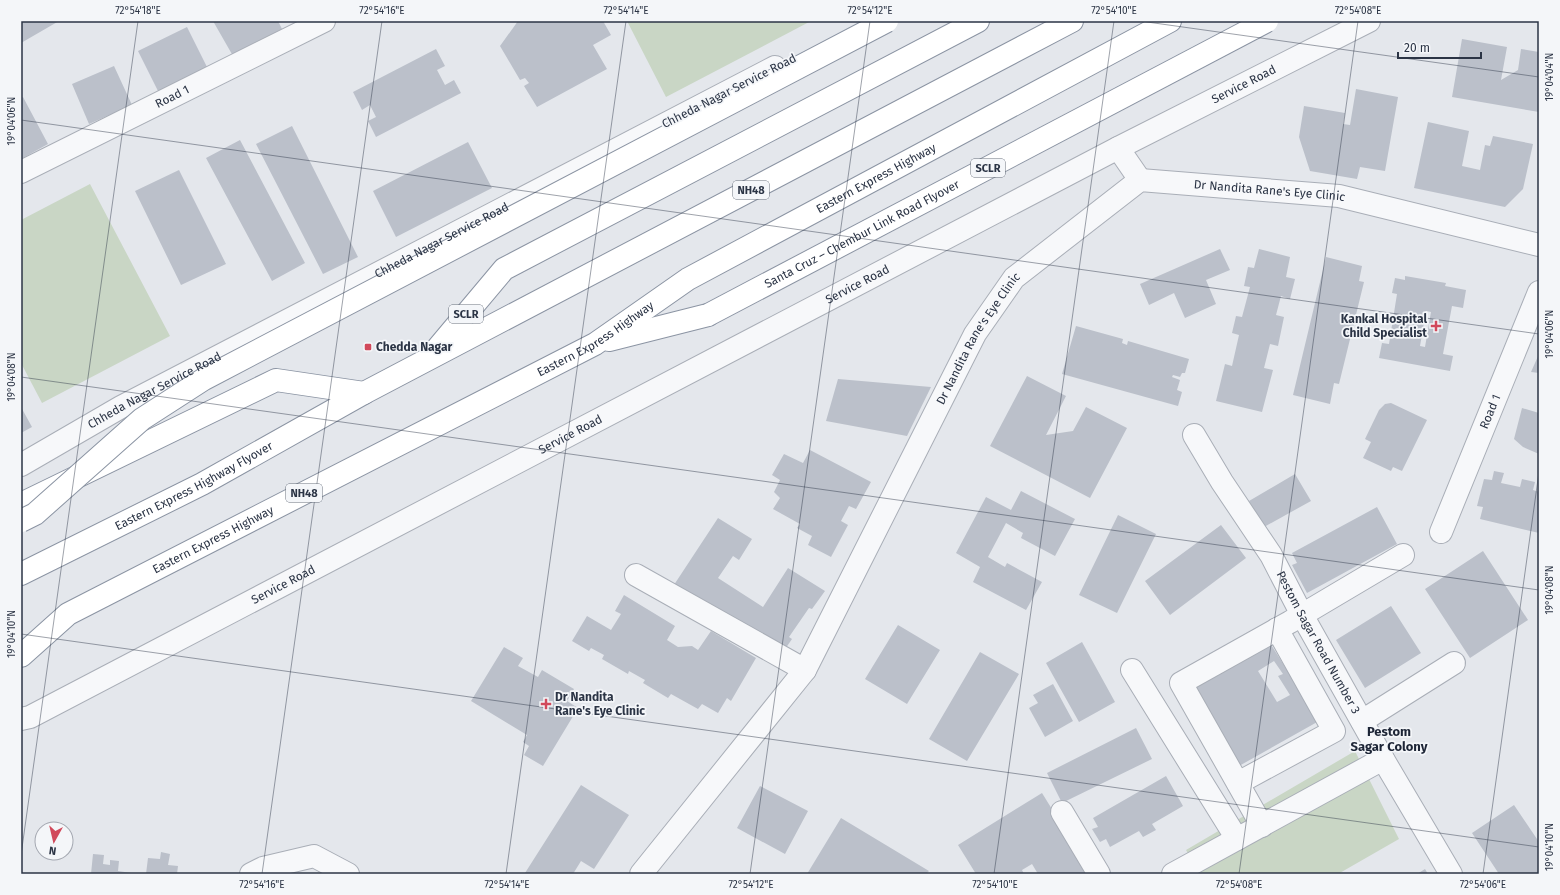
<svg xmlns="http://www.w3.org/2000/svg" width="1560" height="895" viewBox="0 0 1560 895" font-family="'Fira Sans',sans-serif">
  <style>
    .green { fill: #c9d6c5 }
    .building { fill: #bbc0ca; fill-rule: evenodd }
    .lines { fill: none; stroke-linecap: round; stroke-linejoin: round }
    .minor-casing { stroke: #a9aeb7; stroke-width: 24 }
    .highway-casing { stroke: #8b94a3; stroke-width: 24 }
    .minor { stroke: #f7f8fa; stroke-width: 22 }
    .highway { stroke: #fff; stroke-width: 22 }
    .highway-bridge-casing { stroke: #8b94a3; stroke-width: 24; stroke-linecap: butt }
    .highway-bridge { stroke: #fff; stroke-width: 22 }
    .ticks { fill: none; stroke: #2b3445; stroke-width: 1; stroke-opacity: 0.45 }
    .poi-dot { fill: #d1495b; stroke: #f4f6f9; stroke-width: 1.5 }
    .labels { text-anchor: middle; stroke-width: 3.5; stroke-linejoin: round; paint-order: stroke }
    .shield { fill: #f4f6f9; stroke: #676e7b; stroke-width: 1 }
    .shield-label { font-size: 11px; font-weight: bold; fill: #2b3445 }
    .street-label { font-size: 12px; fill: #2b3445; stroke: #f4f6f9 }
    .poi-label { font-size: 12px; font-weight: bold; fill: #2b3445; stroke: #f4f6f9; text-anchor: start }
    .neighbourhood-label { font-size: 13px; font-weight: bold; fill: #1d2536; stroke: #f4f6f9 }
    .neatline { fill: none; stroke: #2b3445; stroke-width: 1.5 }
    .ticks-label { font-size: 10px; text-anchor: middle; fill: #2b3445 }
  </style>
  <rect width="100%" height="100%" fill="#e4e7ec"/>
  <path class="green" d="M 627,21 L 811,21 L 666,97 Z
    M 90,184 L 170,336 L 42,403 L 21,363 L 21,220 Z
    M 1355,751 L 1399,839 L 1338,874 L 1200,874 L 1186,850 Z"/>
  <path class="building" d="M 21,21 L 59,21 L 21,43 Z
    M 213,21 L 278,21 L 282,29 L 233,56 Z
    M 518,21 L 603,21 L 611,35 L 593,45 L 607,69 L 537,107 L 524,86 L 529,83 L 525,78 L 520,80 L 500,46 Z
    M 187,27 L 208,69 L 159,93 L 138,51 Z
    M 1462,39 L 1507,47 L 1501,80 L 1518,70 L 1521,49 L 1539,52 L 1539,112 L 1452,97 Z
    M 436,49 L 445,66 L 437,70 L 445,85 L 454,80 L 461,93 L 376,137 L 368,121 L 376,117 L 370,105 L 362,110 L 353,92 Z
    M 114,66 L 132,105 L 89,124 L 72,84 Z
    M 1356,89 L 1398,97 L 1385,171 L 1360,167 L 1357,179 L 1310,171 L 1299,137 L 1304,106 L 1345,113 L 1343,124 L 1350,125 Z
    M 23,97 L 48,144 L 21,159 L 21,98 Z
    M 1428,122 L 1469,131 L 1462,166 L 1480,170 L 1485,145 L 1490,146 L 1493,136 L 1533,144 L 1523,189 L 1505,207 L 1414,188 Z
    M 292,126 L 358,257 L 323,274 L 256,144 Z
    M 240,140 L 305,263 L 272,281 L 206,158 Z
    M 468,142 L 492,188 L 396,237 L 373,191 Z
    M 179,170 L 226,264 L 181,285 L 135,191 Z
    M 1220,249 L 1230,270 L 1206,280 L 1216,304 L 1185,318 L 1174,293 L 1149,305 L 1140,284 Z
    M 1259,249 L 1290,257 L 1286,277 L 1295,279 L 1290,299 L 1281,296 L 1276,315 L 1284,317 L 1278,346 L 1270,344 L 1264,368 L 1273,370 L 1262,412 L 1216,401 L 1225,364 L 1232,366 L 1239,335 L 1232,333 L 1236,316 L 1242,317 L 1250,287 L 1244,286 L 1248,267 L 1254,268 Z
    M 1326,257 L 1362,266 L 1359,281 L 1364,282 L 1339,384 L 1334,383 L 1330,404 L 1293,395 Z
    M 1405,276 L 1446,283 L 1445,286 L 1466,290 L 1463,308 L 1452,306 L 1443,354 L 1453,356 L 1450,371 L 1379,358 L 1382,343 L 1389,344 L 1397,294 L 1392,293 L 1395,278 L 1405,280 ZM 1426,311 L 1431,312 L 1425,347 L 1420,346 Z
    M 1076,326 L 1123,339 L 1122,343 L 1127,345 L 1128,341 L 1189,359 L 1185,373 L 1182,373 L 1180,377 L 1173,375 L 1172,377 L 1180,380 L 1177,390 L 1182,392 L 1178,406 L 1062,374 Z
    M 1539,354 L 1539,373 L 1531,372 Z
    M 1027,376 L 1066,396 L 1046,435 L 1073,431 L 1086,407 L 1127,428 L 1090,498 L 990,446 Z
    M 838,379 L 931,387 L 907,436 L 826,421 Z
    M 1391,403 L 1427,420 L 1402,471 L 1393,467 L 1391,471 L 1363,458 L 1371,442 L 1365,439 L 1379,410 L 1385,404 Z
    M 21,407 L 32,427 L 21,433 Z
    M 1522,408 L 1539,413 L 1539,454 L 1523,447 L 1514,439 Z
    M 810,450 L 871,482 L 856,509 L 849,506 L 841,521 L 848,525 L 831,557 L 808,545 L 812,536 L 797,528 L 800,524 L 773,509 L 780,498 L 774,492 L 780,480 L 772,475 L 784,454 L 803,463 Z
    M 1494,471 L 1504,473 L 1501,483 L 1520,487 L 1522,479 L 1535,482 L 1533,490 L 1539,492 L 1539,533 L 1480,519 L 1483,507 L 1477,506 L 1484,479 L 1492,480 Z
    M 1295,474 L 1311,501 L 1264,527 L 1249,501 Z
    M 1021,491 L 1075,519 L 1055,556 L 1021,538 L 1023,533 L 1006,523 L 988,557 L 1005,567 L 1007,563 L 1042,582 L 1026,610 L 973,582 L 980,567 L 956,553 L 986,497 L 1011,510 Z
    M 1377,507 L 1397,544 L 1307,593 L 1292,565 L 1297,563 L 1292,553 Z
    M 1118,515 L 1156,534 L 1117,613 L 1079,595 Z
    M 718,518 L 752,539 L 739,560 L 733,556 L 718,578 L 763,607 L 788,568 L 825,591 L 812,609 L 809,608 L 789,637 L 792,639 L 781,655 L 668,594 Z
    M 1221,525 L 1246,558 L 1170,615 L 1145,581 Z
    M 1483,551 L 1528,620 L 1470,658 L 1425,589 Z
    M 624,595 L 675,626 L 667,640 L 678,647 L 692,646 L 698,650 L 711,631 L 756,658 L 731,701 L 727,698 L 718,713 L 702,704 L 698,709 L 671,694 L 668,698 L 643,683 L 645,680 L 629,671 L 628,674 L 602,659 L 604,655 L 591,648 L 589,651 L 572,641 L 587,616 L 611,630 L 621,614 L 615,611 Z
    M 1391,606 L 1421,653 L 1365,688 L 1336,640 Z
    M 898,625 L 940,650 L 907,704 L 865,679 Z
    M 1082,642 L 1115,702 L 1079,722 L 1046,663 Z
    M 1270,643 L 1319,721 L 1239,766 L 1193,687 ZM 1274,661 L 1283,674 L 1278,676 L 1290,695 L 1277,702 L 1258,671 Z
    M 504,647 L 523,658 L 518,666 L 538,677 L 542,670 L 574,689 L 567,701 L 578,708 L 543,766 L 524,755 L 529,746 L 523,742 L 527,735 L 471,701 Z
    M 980,652 L 1019,674 L 967,761 L 929,739 Z
    M 1053,684 L 1073,721 L 1045,737 L 1029,708 L 1038,703 L 1033,695 Z
    M 1136,728 L 1152,759 L 1062,803 L 1047,773 Z
    M 1166,776 L 1183,806 L 1152,824 L 1156,830 L 1143,837 L 1139,831 L 1110,847 L 1106,839 L 1100,842 L 1092,829 L 1098,827 L 1093,818 Z
    M 581,785 L 629,815 L 594,869 L 581,861 L 573,874 L 527,874 L 525,873 Z
    M 760,786 L 808,811 L 785,854 L 737,828 Z
    M 1042,793 L 1092,874 L 1038,874 L 1032,864 L 1022,870 L 1024,874 L 976,874 L 958,845 Z
    M 1514,805 L 1539,842 L 1539,874 L 1499,874 L 1472,833 Z
    M 841,818 L 929,871 L 926,874 L 807,874 Z
    M 161,852 L 170,854 L 168,865 L 178,866 L 177,874 L 146,874 L 148,858 L 160,859 Z
    M 93,854 L 104,855 L 103,864 L 110,865 L 110,860 L 119,861 L 118,871 L 138,874 L 91,874 Z
    M 1425,869 L 1428,874 L 1417,874 Z"/>
  <g class="lines">
    <g class="minor-casing">
      <g id="minor">
        <path d="M 1118,148 L 1140,180"/>
        <path id="s1" d="M 21,172 L 324,21"/>
        <path id="s2" d="M 1194,435 L 1222,482 L 1271,555 L 1302,615 L 1383,759 L 1451,874"/>
        <path id="s3" d="M 21,465 L 121,407 L 775,67"/>
        <path id="s4" d="M 1441,532 L 1539,292"/>
        <path d="M 636,575 L 805,670"/>
        <path d="M 1132,670 L 1237,839"/>
        <path id="s5" d="M 21,719 L 30,717 L 1118,148 L 1369,21"/>
        <path d="M 1362,721 L 1454,663"/>
        <path d="M 1238,783 L 1334,731 L 1277,629"/>
        <path d="M 1062,812 L 1099,874"/>
        <path d="M 1262,826 L 1181,683 L 1290,622 L 1403,555"/>
        <path d="M 251,874 L 263,868 L 314,856 L 348,874"/>
        <path id="s6" d="M 641,874 L 805,670 L 975,334 L 1014,278 L 1140,180 L 1339,196 L 1539,245"/>
        <path d="M 1173,874 L 1383,759"/>
      </g>
    </g>
    <g class="highway-casing">
      <g id="highway">
        <path d="M 609,340 L 708,315"/>
        <path d="M 436,350 L 504,269 L 978,21"/>
        <path d="M 21,504 L 276,380 L 364,393"/>
        <path id="s7" d="M 21,574 L 202,484 L 364,393 L 1072,21"/>
        <path id="s8" d="M 21,656 L 68,614 L 595,344 L 688,279 L 1170,21"/>
      </g>
    </g>
    <use href="#minor" class="minor"/>
    <use href="#highway" class="highway"/>
    <g class="highway-bridge-casing">
      <g id="highway-bridge">
        <path id="s9" d="M 708,315 L 1267,21"/>
        <path d="M 21,521 L 35,514 L 142,419 L 204,379 L 887,21"/>
      </g>
    </g>
    <use href="#highway-bridge" class="highway-bridge"/>
  </g>
  <path class="ticks" d="M 1140,21 L 1539,77M 21,120 L 1539,334M 21,377 L 1539,590M 21,634 L 1539,847M 21,855 L 138,21M 262,874 L 382,21M 506,874 L 626,21M 750,874 L 870,21M 994,874 L 1114,21M 1239,874 L 1358,21M 1483,874 L 1539,472"/>
  <g class="poi-dot">
    <path d="M1434 320h4v4h4v4h-4v4h-4v-4h-4v-4h4z"/>
    <rect x="364" y="343" width="8" height="8" rx="2"/>
    <path d="M544 698h4v4h4v4h-4v4h-4v-4h-4v-4h4z"/>
  </g>
  <g class="labels">
    <g class="shield">
      <rect x="971" y="159" width="34" height="18" rx="3"/>
      <rect x="733" y="181" width="36" height="18" rx="3"/>
      <rect x="449" y="305" width="34" height="18" rx="3"/>
      <rect x="286" y="484" width="36" height="18" rx="3"/>
    </g>
    <g class="shield-label">
      <text x="988" y="172">SCLR</text>
      <text x="751" y="194">NH48</text>
      <text x="466" y="318">SCLR</text>
      <text x="304" y="497">NH48</text>
    </g>
    <g class="street-label">
      <text dy="4" stroke="none"><textPath href="#s5" startOffset="1378">Service Road</textPath></text>
      <text transform="translate(729 91) rotate(-27)" y="4">Chheda Nagar Service Road</text>
      <text dy="4" stroke="none"><textPath href="#s1" startOffset="169">Road 1</textPath></text>
      <text dy="4" stroke="none"><textPath href="#s8" startOffset="982">Eastern Express Highway</textPath></text>
      <text dy="4" stroke="none"><textPath href="#s6" startOffset="996">Dr Nandita Rane's Eye Clinic</textPath></text>
      <text dy="4" stroke="none"><textPath href="#s9" startOffset="174">Santa Cruz – Chembur Link Road Flyover</textPath></text>
      <text dy="4" stroke="none"><textPath href="#s3" startOffset="477">Chheda Nagar Service Road</textPath></text>
      <text dy="4" stroke="none"><textPath href="#s5" startOffset="943">Service Road</textPath></text>
      <text dy="4" stroke="none"><textPath href="#s8" startOffset="658">Eastern Express Highway</textPath></text>
      <text dy="4" stroke="none"><textPath href="#s6" startOffset="636">Dr Nandita Rane's Eye Clinic</textPath></text>
      <text dy="4" stroke="none"><textPath href="#s3" startOffset="153">Chheda Nagar Service Road</textPath></text>
      <text dy="4" stroke="none"><textPath href="#s4" startOffset="130">Road 1</textPath></text>
      <text dy="4" stroke="none"><textPath href="#s5" startOffset="619">Service Road</textPath></text>
      <text dy="4" stroke="none"><textPath href="#s7" startOffset="194">Eastern Express Highway Flyover</textPath></text>
      <text dy="4" stroke="none"><textPath href="#s8" startOffset="226">Eastern Express Highway</textPath></text>
      <text dy="4" stroke="none"><textPath href="#s5" startOffset="295">Service Road</textPath></text>
      <text dy="4" stroke="none"><textPath href="#s2" startOffset="242">Pestom Sagar Road Number 3</textPath></text>
    </g>
    <g class="poi-label">
      <text x="1427" y="323" text-anchor="end">Kankal Hospital<tspan x="1427" dy="14">Child Specialist</tspan></text>
      <text x="376" y="351">Chedda Nagar</text>
      <text x="555" y="701">Dr Nandita<tspan x="555" dy="14">Rane's Eye Clinic</tspan></text>
    </g>
    <g class="neighbourhood-label">
      <text x="1389" y="736">Pestom<tspan x="1389" dy="15">Sagar Colony</tspan></text>
    </g>
  </g>
  <rect width="1560" height="895" fill="none" stroke="#f4f6f9" stroke-width="44"/>
  <g transform="translate(54 841) rotate(188)"><circle r="19" fill="#f4f6f9" stroke="#a4a8b1"/>
  <path d="M0-3L7 15L0 10L-7 15Z" fill="#d1495b"/>
  <text y="-6" font-size="11" font-weight="bold" text-anchor="middle" fill="#2b3445">N</text>
  </g>
  <path d="M1398 52v6h83v-6" fill="none" stroke="#2b3445" stroke-width="2"/>
  <text x="1404" y="52" font-size="12" fill="#2b3445" stroke="#f4f6f9" stroke-width="3" paint-order="stroke">20 m</text>
  <rect x="22" y="22" width="1516" height="851" class="neatline"/>
  <g class="ticks-label">
    <text x="138" y="14">72°54'18"E</text>
    <text x="382" y="14">72°54'16"E</text>
    <text x="626" y="14">72°54'14"E</text>
    <text x="870" y="14">72°54'12"E</text>
    <text x="1114" y="14">72°54'10"E</text>
    <text x="1358" y="14">72°54'08"E</text>
    <text transform="translate(1549 77) rotate(-90)" y="4">19°04'04"N</text>
    <text transform="translate(11 121) rotate(-90)" y="4">19°04'06"N</text>
    <text transform="translate(1549 334) rotate(-90)" y="4">19°04'06"N</text>
    <text transform="translate(11 377) rotate(-90)" y="4">19°04'08"N</text>
    <text transform="translate(1549 590) rotate(-90)" y="4">19°04'08"N</text>
    <text transform="translate(11 634) rotate(-90)" y="4">19°04'10"N</text>
    <text transform="translate(1549 847) rotate(-90)" y="4">19°04'10"N</text>
    <text x="262" y="888">72°54'16"E</text>
    <text x="507" y="888">72°54'14"E</text>
    <text x="751" y="888">72°54'12"E</text>
    <text x="995" y="888">72°54'10"E</text>
    <text x="1239" y="888">72°54'08"E</text>
    <text x="1483" y="888">72°54'06"E</text>
  </g>
</svg>
